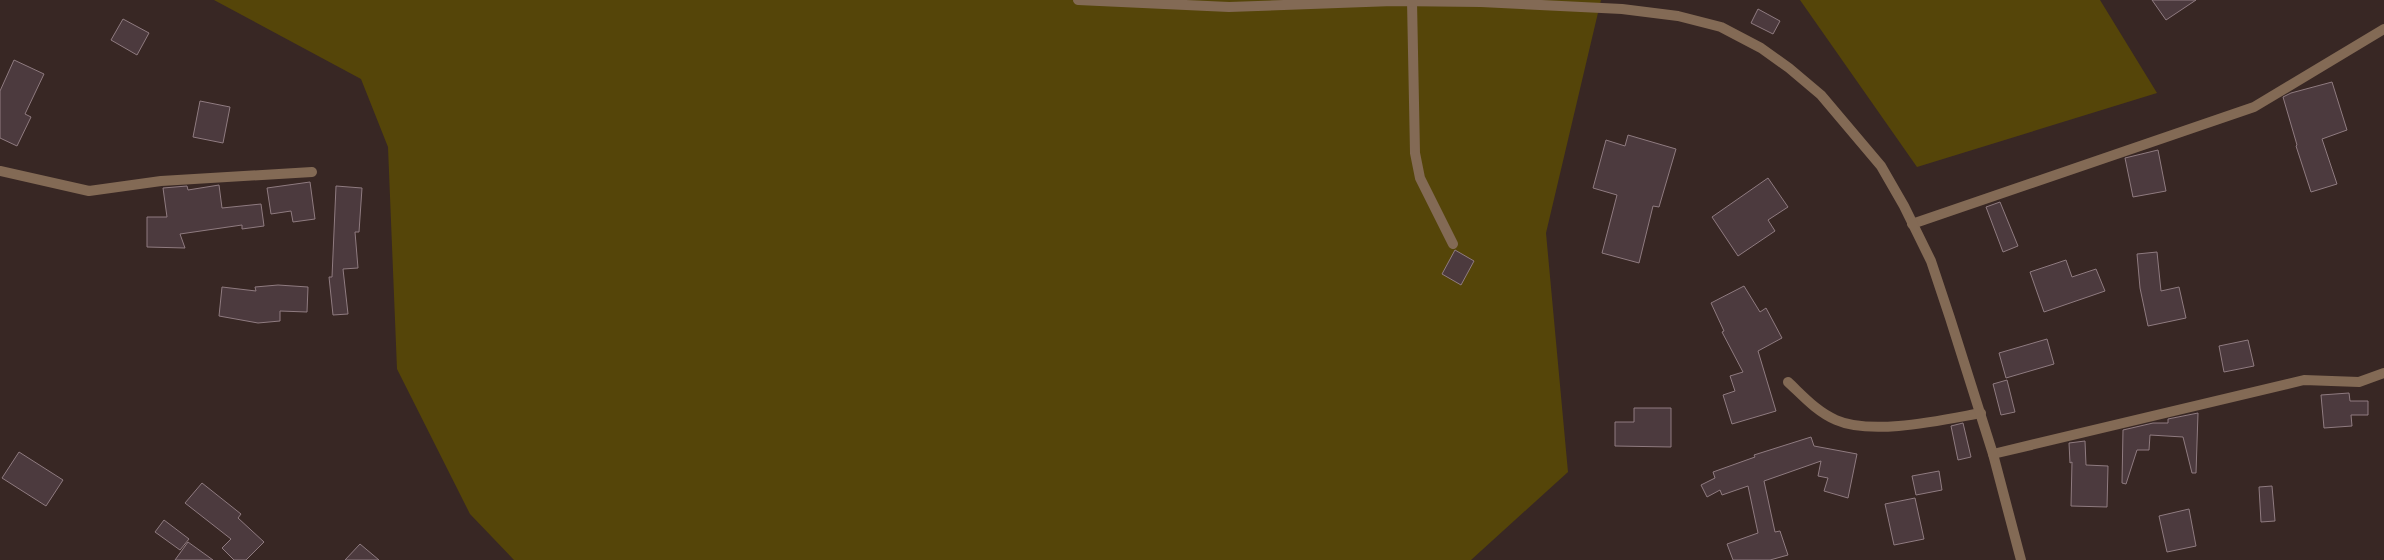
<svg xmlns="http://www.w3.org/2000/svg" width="2384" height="560" viewBox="0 0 2384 560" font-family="Literata,serif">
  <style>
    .green { fill: #554509 }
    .building { fill: #4c3a3e; stroke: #8f7b80 }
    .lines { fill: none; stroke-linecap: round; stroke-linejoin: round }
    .minor { stroke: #836a55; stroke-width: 10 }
    .tertiary { stroke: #836a55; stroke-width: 10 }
  </style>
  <rect width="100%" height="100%" fill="#382724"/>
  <path class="green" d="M 214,0 L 1601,0 L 1546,233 L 1568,472 L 1471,560 L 514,560 L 470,514 L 397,369 L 388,147 L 361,79 Z
    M 1800,0 L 2100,0 L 2157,93 L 1917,167 Z"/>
  <path class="building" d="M 2152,0 L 2196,0 L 2166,20 Z
    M 1758,9 L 1780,21 L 1773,34 L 1751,23 Z
    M 123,19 L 149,33 L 137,55 L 111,40 Z
    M 14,60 L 44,74 L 25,114 L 31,117 L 17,146 L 0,138 L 0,91 Z
    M 2332,82 L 2347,130 L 2322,139 L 2337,184 L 2311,192 L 2296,146 L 2297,145 L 2283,97 L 2291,93 Z
    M 200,101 L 230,107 L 223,143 L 193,137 Z
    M 1628,135 L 1676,149 L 1659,207 L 1653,206 L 1639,263 L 1602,253 L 1617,195 L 1593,188 L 1606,140 L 1625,146 Z
    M 2158,150 L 2166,191 L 2133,197 L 2125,158 Z
    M 1768,178 L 1788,207 L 1768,220 L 1775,231 L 1738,256 L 1712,217 Z
    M 310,182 L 315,219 L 293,222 L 291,211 L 271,214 L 267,188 Z
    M 219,185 L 222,208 L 261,204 L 264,226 L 242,229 L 242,225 L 180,234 L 185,248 L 147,247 L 147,217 L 167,217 L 163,188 L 187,186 L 188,190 Z
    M 336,186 L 362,188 L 359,232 L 355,232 L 358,268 L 343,269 L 348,314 L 333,315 L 329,277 L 332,277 Z
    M 2000,202 L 2018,246 L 2003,252 L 1986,207 Z
    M 1455,250 L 1474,261 L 1461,285 L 1442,274 Z
    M 2157,252 L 2161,291 L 2179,287 L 2186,318 L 2148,326 L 2140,288 L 2137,254 Z
    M 2066,260 L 2072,277 L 2096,269 L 2105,291 L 2044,312 L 2030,272 Z
    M 278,285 L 308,287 L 307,312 L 280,311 L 280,321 L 258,323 L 219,316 L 222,287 L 256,291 L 255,287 Z
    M 1744,286 L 1760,312 L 1766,308 L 1782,338 L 1758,351 L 1776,411 L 1732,424 L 1723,395 L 1735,391 L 1730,376 L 1743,372 L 1722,332 L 1724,331 L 1711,303 Z
    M 2047,339 L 2054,364 L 2006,378 L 1999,353 Z
    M 2248,340 L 2254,366 L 2224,372 L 2219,346 Z
    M 2007,380 L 2015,412 L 2001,415 L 1993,384 Z
    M 2349,393 L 2350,401 L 2368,401 L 2368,415 L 2351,415 L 2352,426 L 2324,428 L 2321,395 Z
    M 1634,408 L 1671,408 L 1671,447 L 1615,446 L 1615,422 L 1634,422 Z
    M 2198,413 L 2196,473 L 2192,473 L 2183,437 L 2150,435 L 2149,450 L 2137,450 L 2126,484 L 2122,483 L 2123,430 L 2153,423 L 2168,423 L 2168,419 Z
    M 1963,423 L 1971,457 L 1958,460 L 1951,426 Z
    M 1811,437 L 1814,446 L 1857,454 L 1848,498 L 1824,491 L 1828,478 L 1818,476 L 1821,461 L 1764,481 L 1775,532 L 1780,531 L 1788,555 L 1770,560 L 1733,560 L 1727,544 L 1758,533 L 1748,486 L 1722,495 L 1720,490 L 1707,497 L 1701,485 L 1715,478 L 1713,472 L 1755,457 L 1754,455 Z
    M 2085,441 L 2086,465 L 2108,466 L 2107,507 L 2071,506 L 2072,462 L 2070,463 L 2069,443 Z
    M 19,452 L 63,480 L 46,506 L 2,478 Z
    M 1939,471 L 1942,490 L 1916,495 L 1912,476 Z
    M 202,483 L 241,514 L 238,518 L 264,542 L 246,560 L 234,560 L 222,548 L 231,539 L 185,503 Z
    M 2272,486 L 2275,521 L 2261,522 L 2259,487 Z
    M 1915,498 L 1924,539 L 1894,545 L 1885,504 Z
    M 2189,509 L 2196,546 L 2167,552 L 2159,516 Z
    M 164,520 L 189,539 L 180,550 L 155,532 Z
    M 188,542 L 213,560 L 175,560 Z
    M 360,544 L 379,560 L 345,560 Z"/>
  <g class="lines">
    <path class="minor" d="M 1412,1 L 1415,153 L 1420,178 L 1453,244
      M 0,171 L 89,191 L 161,181 L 312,172
      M 1912,224 L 2254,107 L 2384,29
      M 1788,382 C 1803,396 1817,412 1836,420 C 1872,436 1942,420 1981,413
      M 1993,454 L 2304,380 L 2359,382 L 2384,373"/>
    <path class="tertiary" d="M 1078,0 L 1229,7 L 1393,1 L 1481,2 L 1622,9 L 1678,16 L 1721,27 L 1761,48 L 1789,68 L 1821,95 L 1881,166 L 1904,206 L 1931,261 L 1950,318 L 1993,454 L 2021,560"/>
  </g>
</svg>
